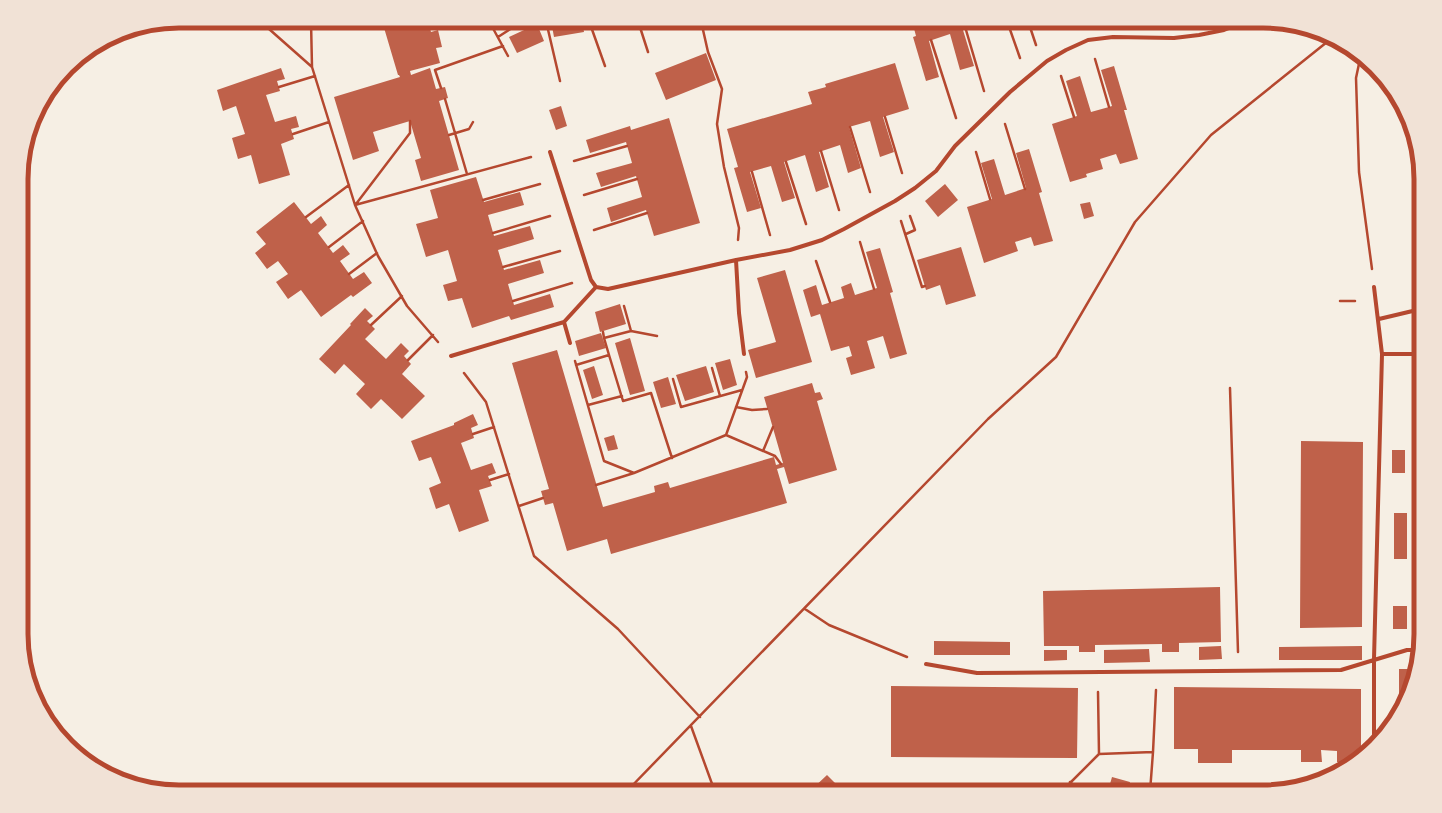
<svg xmlns="http://www.w3.org/2000/svg" width="1442" height="813" viewBox="0 0 1442 813" font-family="'Work Sans',sans-serif">
  <style>
    .building { fill: #bf614a }
    .lines { fill: none; stroke-linecap: round; stroke-linejoin: round }
    .path { stroke: #b5482f; stroke-width: 2.5 }
    .minor { stroke: #b5482f; stroke-width: 4 }
    .rim { fill: none; stroke: #b5482f; stroke-width: 5 }
  </style>
  <rect width="100%" height="100%" fill="#f6efe4"/>
  <path class="building" d="M 382,21 L 428,21 L 431,32 L 438,30 L 442,47 L 436,48 L 440,63 L 410,71 L 411,75 L 430,68 L 436,89 L 445,87 L 448,98 L 439,101 L 459,170 L 421,181 L 415,160 L 421,158 L 410,121 L 373,132 L 379,151 L 353,160 L 334,97 L 400,77 L 399,75 L 398,75 Z
    M 551,21 L 582,21 L 584,32 L 554,37 Z
    M 596,21 L 610,21 L 598,26 Z
    M 642,21 L 665,21 L 665,22 L 643,27 Z
    M 912,21 L 988,21 L 989,23 L 963,30 L 974,66 L 960,70 L 950,34 L 929,41 L 939,77 L 926,81 L 913,37 L 916,36 Z
    M 537,24 L 544,41 L 517,53 L 509,37 Z
    M 706,53 L 716,80 L 666,100 L 655,73 Z
    M 895,63 L 909,109 L 883,117 L 894,152 L 880,157 L 870,121 L 849,127 L 861,168 L 848,173 L 840,145 L 819,152 L 829,187 L 816,192 L 805,155 L 784,162 L 795,198 L 782,202 L 771,166 L 750,172 L 761,208 L 747,212 L 734,168 L 738,167 L 727,129 L 812,104 L 808,92 L 826,87 L 825,84 Z
    M 1114,66 L 1127,110 L 1124,110 L 1138,159 L 1120,164 L 1116,154 L 1100,159 L 1103,169 L 1086,174 L 1087,177 L 1070,182 L 1052,124 L 1077,116 L 1066,81 L 1080,76 L 1091,112 L 1109,107 L 1112,106 L 1101,70 Z
    M 281,68 L 285,79 L 277,81 L 280,91 L 266,95 L 275,122 L 296,116 L 299,127 L 291,129 L 294,139 L 281,144 L 290,175 L 259,184 L 251,155 L 238,159 L 232,138 L 245,134 L 236,106 L 223,111 L 217,90 Z
    M 561,106 L 567,126 L 556,130 L 549,110 Z
    M 669,118 L 700,223 L 654,236 L 646,210 L 611,222 L 607,208 L 642,197 L 636,176 L 601,187 L 596,173 L 632,163 L 626,142 L 590,153 L 586,140 L 630,126 L 631,130 Z
    M 1029,149 L 1042,192 L 1039,193 L 1053,241 L 1034,246 L 1031,237 L 1015,242 L 1018,251 L 984,263 L 967,207 L 992,199 L 981,163 L 994,159 L 1005,195 L 1026,188 L 1016,153 Z
    M 476,177 L 484,202 L 520,192 L 524,205 L 488,215 L 494,236 L 530,226 L 534,239 L 498,250 L 504,270 L 540,260 L 544,273 L 508,284 L 514,305 L 550,294 L 554,307 L 511,320 L 509,316 L 472,328 L 462,298 L 448,301 L 443,285 L 457,281 L 448,250 L 426,257 L 416,224 L 438,218 L 430,190 Z
    M 945,184 L 958,200 L 938,217 L 925,201 Z
    M 294,202 L 311,224 L 321,216 L 327,225 L 318,233 L 333,253 L 343,245 L 350,254 L 340,261 L 353,279 L 364,272 L 372,283 L 353,297 L 351,295 L 321,317 L 301,290 L 288,299 L 276,282 L 288,274 L 278,261 L 267,269 L 255,253 L 266,244 L 256,232 Z
    M 1090,202 L 1094,216 L 1084,219 L 1080,204 Z
    M 961,247 L 976,296 L 946,305 L 940,285 L 926,290 L 917,260 Z
    M 880,248 L 893,292 L 890,293 L 907,354 L 890,359 L 883,336 L 867,341 L 875,368 L 851,375 L 846,358 L 852,356 L 849,346 L 831,351 L 820,314 L 811,317 L 803,290 L 816,285 L 822,305 L 844,298 L 841,287 L 851,283 L 855,295 L 877,288 L 866,252 Z
    M 785,270 L 812,362 L 756,378 L 748,350 L 776,342 L 757,278 Z
    M 620,304 L 626,324 L 600,332 L 595,312 Z
    M 365,308 L 373,316 L 367,321 L 375,329 L 365,339 L 386,359 L 401,343 L 409,351 L 404,356 L 411,364 L 402,374 L 425,396 L 402,419 L 381,399 L 371,409 L 356,394 L 365,384 L 344,364 L 335,374 L 319,359 L 351,325 L 350,324 Z
    M 601,333 L 606,348 L 579,356 L 575,341 Z
    M 1415,334 L 1421,334 L 1421,347 L 1415,348 Z
    M 630,338 L 645,391 L 630,395 L 615,343 Z
    M 557,350 L 603,507 L 655,492 L 654,486 L 668,482 L 670,488 L 774,457 L 776,465 L 783,463 L 764,397 L 812,383 L 815,393 L 820,392 L 823,399 L 817,401 L 837,470 L 789,484 L 784,467 L 777,469 L 787,503 L 611,554 L 607,539 L 567,551 L 553,503 L 545,505 L 541,491 L 549,489 L 512,363 Z
    M 730,359 L 737,385 L 723,390 L 715,363 Z
    M 594,366 L 603,395 L 592,399 L 583,370 Z
    M 706,366 L 714,392 L 685,401 L 676,375 Z
    M 668,377 L 676,404 L 661,408 L 653,382 Z
    M 473,414 L 478,425 L 471,428 L 474,438 L 461,443 L 471,470 L 492,463 L 496,473 L 488,476 L 492,486 L 479,490 L 489,521 L 459,532 L 449,504 L 436,509 L 429,488 L 441,483 L 431,457 L 419,461 L 411,441 L 454,425 L 454,423 Z
    M 614,435 L 618,449 L 608,451 L 604,438 Z
    M 1301,441 L 1363,442 L 1362,627 L 1300,628 Z
    M 1392,450 L 1405,450 L 1405,473 L 1392,473 Z
    M 1394,513 L 1407,513 L 1407,559 L 1394,559 Z
    M 1220,587 L 1221,642 L 1179,643 L 1179,652 L 1162,652 L 1162,644 L 1095,645 L 1095,652 L 1079,652 L 1079,646 L 1044,646 L 1043,591 Z
    M 1393,606 L 1407,606 L 1407,629 L 1393,629 Z
    M 934,641 L 1010,642 L 1010,655 L 934,655 Z
    M 1221,646 L 1222,659 L 1199,660 L 1199,647 Z
    M 1362,646 L 1362,660 L 1279,660 L 1279,647 Z
    M 1149,649 L 1150,662 L 1104,663 L 1104,650 Z
    M 1044,650 L 1067,650 L 1067,660 L 1044,661 Z
    M 1399,669 L 1413,669 L 1399,714 Z
    M 891,686 L 1078,688 L 1077,758 L 891,757 Z
    M 1174,687 L 1361,689 L 1361,754 L 1353,763 L 1337,762 L 1337,751 L 1321,750 L 1322,762 L 1301,762 L 1301,750 L 1232,750 L 1232,763 L 1198,763 L 1198,749 L 1174,749 Z
    M 827,775 L 844,792 L 809,792 Z
    M 1112,777 L 1130,782 L 1128,792 L 1108,791 Z"/>
  <g class="lines">
    <path class="path" d="M 260,21 L 312,67
      M 311,21 L 312,67 L 355,205 L 378,256 L 407,306 L 438,342
      M 489,21 L 508,56
      M 546,21 L 560,81
      M 589,21 L 605,66
      M 638,21 L 648,52
      M 701,21 L 708,52 L 722,89 L 717,124 L 724,167 L 739,228 L 738,240
      M 1007,21 L 1020,58
      M 1028,21 L 1036,45
      M 1065,21 L 1067,28
      M 966,30 L 984,91
      M 498,37 L 523,21
      M 931,40 L 956,118
      M 1095,59 L 1109,107
      M 1360,59 L 1356,78 L 1359,172 L 1372,269
      M 1061,76 L 1074,117
      M 279,87 L 315,76
      M 441,88 L 435,70 L 503,46
      M 445,99 L 467,174
      M 885,117 L 902,173
      M 1005,124 L 1025,189
      M 850,127 L 870,192
      M 293,134 L 329,122
      M 449,135 L 469,129 L 473,122
      M 821,151 L 839,210
      M 976,152 L 990,199
      M 574,161 L 627,146
      M 786,162 L 806,224
      M 752,172 L 770,235
      M 584,195 L 637,179
      M 483,200 L 540,184
      M 356,204 L 410,133 L 410,121
      M 355,205 L 531,157
      M 306,217 L 349,185
      M 901,221 L 922,287 L 925,286
      M 594,230 L 647,213
      M 493,233 L 550,216
      M 906,234 L 915,230 L 910,216
      M 860,242 L 874,289
      M 329,247 L 363,221
      M 816,261 L 830,302
      M 503,267 L 560,251
      M 349,274 L 377,253
      M 513,301 L 572,283
      M 1340,301 L 1355,301
      M 624,306 L 631,331
      M 371,325 L 402,296
      M 603,332 L 604,338
      M 609,355 L 604,338 L 631,331 L 657,336
      M 408,360 L 433,335
      M 575,361 L 604,461 L 634,473 L 726,435 L 747,377 L 746,372
      M 576,365 L 609,355 L 623,401 L 651,393 L 672,458
      M 712,368 L 720,396
      M 464,373 L 486,402 L 534,556 L 618,629 L 700,717
      M 673,379 L 681,407 L 742,390
      M 1230,388 L 1238,652
      M 588,405 L 622,396
      M 736,407 L 752,410 L 767,409
      M 473,434 L 494,427
      M 726,435 L 775,456 L 781,464
      M 763,451 L 773,427
      M 490,480 L 509,474
      M 596,485 L 634,473
      M 519,506 L 543,498
      M 805,609 L 829,625 L 907,657
      M 691,726 L 715,792
      M 1099,754 L 1153,752 L 1156,690
      M 1070,782 L 1080,792
      M 626,792 L 988,419 L 1056,357 L 1135,222 L 1211,135 L 1332,38
      M 1061,792 L 1099,754 L 1098,692
      M 1150,792 L 1153,752"/>
    <path class="minor" d="M 550,152 L 591,280 L 596,287 L 608,289 L 736,260 L 790,250 L 822,240 L 844,229 L 895,201 L 915,188 L 936,171 L 955,146 L 1010,92 L 1047,61 L 1066,50 L 1088,40 L 1113,37 L 1174,38 L 1199,35 L 1224,30 L 1247,21
      M 736,260 L 739,313 L 744,354
      M 1379,319 L 1421,309
      M 570,343 L 564,322 L 596,287
      M 1382,354 L 1421,354
      M 451,356 L 564,322
      M 926,664 L 977,673 L 1341,670 L 1407,650 L 1419,650
      M 1374,740 L 1374,659 L 1382,354 L 1374,287"/>
  </g>
  <path d="M0 0H1442V813H0ZM179 28H1263A151 151 0 0 1 1414 179V634A151 151 0 0 1 1263 785H179A151 151 0 0 1 28 634V179A151 151 0 0 1 179 28Z" fill="#f1e2d6" fill-rule="evenodd"/>
  <path class="rim" d="M179 28H1263A151 151 0 0 1 1414 179V634A151 151 0 0 1 1263 785H179A151 151 0 0 1 28 634V179A151 151 0 0 1 179 28Z"/>
</svg>
